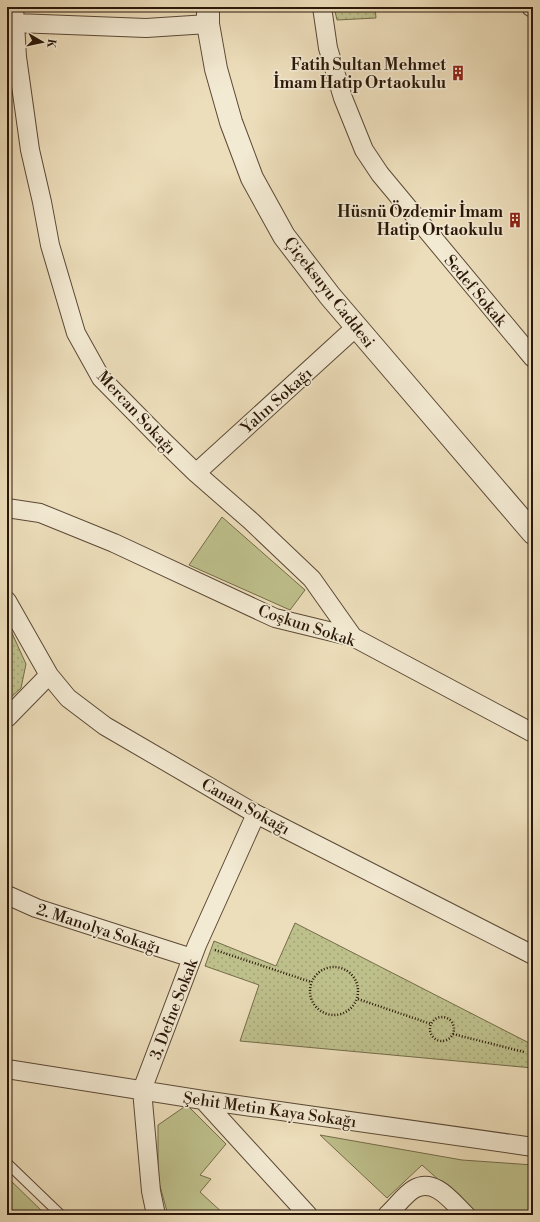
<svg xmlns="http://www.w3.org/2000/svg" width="540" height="1222" viewBox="0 0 540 1222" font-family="'Libre Bodoni',serif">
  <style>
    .grass { fill: #bec08c; stroke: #746c4a }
    .park { fill: url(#park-dots); stroke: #746c4a }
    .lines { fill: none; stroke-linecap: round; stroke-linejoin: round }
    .service-casing { stroke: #5b4936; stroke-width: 11 }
    .minor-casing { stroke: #5b4936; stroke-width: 20 }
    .tertiary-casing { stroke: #5b4936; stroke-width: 24 }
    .path { stroke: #2a1709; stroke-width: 2.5; stroke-dasharray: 1 2; stroke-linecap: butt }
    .service { stroke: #f3ead3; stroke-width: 9 }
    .minor { stroke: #f3ead3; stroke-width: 18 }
    .tertiary { stroke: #f3ead3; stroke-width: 22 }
    .labels { text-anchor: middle; stroke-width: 3.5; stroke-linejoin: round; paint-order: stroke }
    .poi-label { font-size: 16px; font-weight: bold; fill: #2a1709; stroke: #f3ead3; text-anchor: end }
    .street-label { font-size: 16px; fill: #2a1709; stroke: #f3ead3 }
  </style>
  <defs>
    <pattern id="park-dots" width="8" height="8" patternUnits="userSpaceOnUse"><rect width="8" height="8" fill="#bec08c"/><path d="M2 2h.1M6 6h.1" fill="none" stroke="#a3a477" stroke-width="1.8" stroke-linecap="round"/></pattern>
  </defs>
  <rect width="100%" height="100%" fill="#eddebb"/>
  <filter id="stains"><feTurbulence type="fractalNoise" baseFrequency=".005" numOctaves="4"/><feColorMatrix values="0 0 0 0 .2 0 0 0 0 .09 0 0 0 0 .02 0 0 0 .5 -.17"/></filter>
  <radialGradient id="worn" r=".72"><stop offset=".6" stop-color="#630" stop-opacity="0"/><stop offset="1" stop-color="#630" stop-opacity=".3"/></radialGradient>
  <path class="grass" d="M 222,517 L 305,590 L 290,610 L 189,565 Z
    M 187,1105 L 226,1144 L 200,1175 L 211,1179 L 200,1192 L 225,1215 L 168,1215 L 158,1179 L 158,1125 Z
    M 320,1135 L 462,1160 L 533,1165 L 533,1215 L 478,1215 L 422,1165 L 387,1198 Z
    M 7,1177 L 46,1215 L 7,1215 Z"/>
  <path class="park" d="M 334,7 L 375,7 L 376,18 L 337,20 Z
    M 7,622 L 26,664 L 21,688 L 7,701 Z
    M 295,923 L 533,1045 L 533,1068 L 240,1041 L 259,985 L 205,966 L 214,941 L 276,966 Z"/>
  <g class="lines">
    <g class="service-casing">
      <path id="service" d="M 7,1163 L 61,1215"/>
    </g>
    <g class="minor-casing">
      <path id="minor" d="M 14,7 L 17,57 L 30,150 L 42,202 L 50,245 L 76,333 L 101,378 L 159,437 L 196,473 L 251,521 L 312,579 L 353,637
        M 322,7 L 328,48 L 343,98 L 364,150 L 380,174 L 533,358
        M 531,7 L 533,8
        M 16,23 L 146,28 L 208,24
        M 196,473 L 356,327
        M 7,508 L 40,513 L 114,543 L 275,618 L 353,637 L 533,733
        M 7,601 L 49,675 L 68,698 L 105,726 L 256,814 L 533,955
        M 7,718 L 49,675
        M 7,895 L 36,908 L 192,958
        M 7,1069 L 203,1100 L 533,1147
        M 203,1100 L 308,1215
        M 156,1215 L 151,1191 L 142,1090 L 197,945 L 256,814
        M 387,1215 C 395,1208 405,1194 414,1189 C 435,1177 452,1202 466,1215"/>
    </g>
    <g class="tertiary-casing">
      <path id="tertiary" d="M 208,7 L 208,24 L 216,69 L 231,122 L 252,178 L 284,236 L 330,296 L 533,533"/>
    </g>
    <path class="path" d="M 215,950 L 311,982
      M310 991a24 24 0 1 1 48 0a24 24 0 1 1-48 0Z
      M 358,999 L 431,1024
      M430 1029a12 12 0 1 1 24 0a12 12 0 1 1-24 0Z
      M 453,1034 L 524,1052"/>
    <use href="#service" class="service"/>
    <use href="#minor" class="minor"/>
    <use href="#tertiary" class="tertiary"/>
  </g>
  <defs>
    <g id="building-bare" transform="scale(1.2)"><path d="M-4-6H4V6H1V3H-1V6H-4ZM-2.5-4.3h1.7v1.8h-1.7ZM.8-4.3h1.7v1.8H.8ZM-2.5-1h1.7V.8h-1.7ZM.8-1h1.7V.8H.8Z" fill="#8f2418" stroke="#f3ead3" stroke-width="2.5" paint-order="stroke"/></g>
  </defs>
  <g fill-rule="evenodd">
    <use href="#building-bare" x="458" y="73"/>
    <use href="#building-bare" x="515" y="220"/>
  </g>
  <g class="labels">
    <g class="poi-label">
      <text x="446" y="70">Fatih Sultan Mehmet<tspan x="446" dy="18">İmam Hatip Ortaokulu</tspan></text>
      <text x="503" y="217">Hüsnü Özdemir İmam<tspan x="503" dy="18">Hatip Ortaokulu</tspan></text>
    </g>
    <g class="street-label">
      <text transform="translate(476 290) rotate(50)" y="6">Sedef Sokak</text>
      <text transform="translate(330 292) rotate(52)" y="6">Çiçeksuyu Caddesi</text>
      <text transform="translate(276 400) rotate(-42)" y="6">Yalın Sokağı</text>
      <text transform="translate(137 412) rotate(47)" y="6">Mercan Sokağı</text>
      <text transform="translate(307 625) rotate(18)" y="6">Coşkun Sokak</text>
      <text transform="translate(246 806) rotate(29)" y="6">Canan Sokağı</text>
      <text transform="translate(99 928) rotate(18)" y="6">2. Manolya Sokağı</text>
      <text transform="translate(173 1009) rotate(-69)" y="6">3. Defne Sokak</text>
      <text transform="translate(270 1109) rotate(8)" y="6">Şehit Metin Kaya Sokağı</text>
    </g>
  </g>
  <rect width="540" height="1222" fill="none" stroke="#eddebb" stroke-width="24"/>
  <rect x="8" y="8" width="524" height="1206" fill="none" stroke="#2a1709" stroke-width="2"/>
  <rect x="12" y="12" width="516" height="1198" fill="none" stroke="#2a1709"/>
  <g transform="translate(42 42) rotate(99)" stroke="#f3ead3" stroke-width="3" paint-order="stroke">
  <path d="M0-3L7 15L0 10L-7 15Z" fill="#2a1709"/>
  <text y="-6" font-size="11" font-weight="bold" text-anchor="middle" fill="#2a1709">K</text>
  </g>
  <rect width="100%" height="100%" filter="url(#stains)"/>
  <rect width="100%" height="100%" fill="url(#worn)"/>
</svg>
